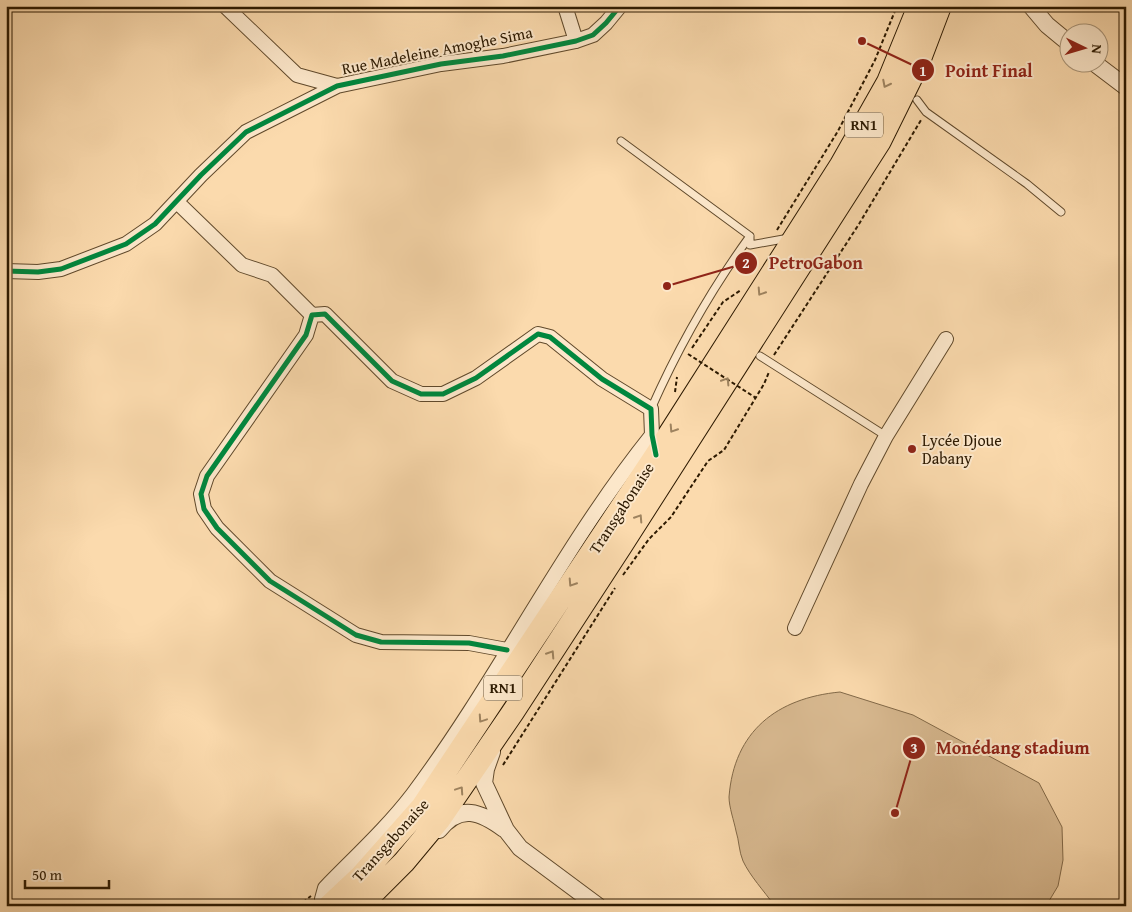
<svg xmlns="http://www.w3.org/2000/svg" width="1132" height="912" viewBox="0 0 1132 912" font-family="'Gentium Book Plus',serif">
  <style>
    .green { fill: #d8b990; stroke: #826948 }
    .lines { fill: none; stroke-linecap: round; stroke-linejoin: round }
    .service-casing { stroke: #60492b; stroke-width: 9 }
    .minor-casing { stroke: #60492b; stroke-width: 16 }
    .tertiary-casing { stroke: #60492b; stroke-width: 18 }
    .trunk-casing { stroke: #2c1900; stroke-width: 24 }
    .path { stroke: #2c1900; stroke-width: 2; stroke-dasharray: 4 2.5; stroke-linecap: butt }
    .service { stroke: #fce7ca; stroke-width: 7 }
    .minor { stroke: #fce7ca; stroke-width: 14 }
    .tertiary { stroke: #fce7ca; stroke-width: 16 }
    .trunk { stroke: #fbdaad; stroke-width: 22 }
    .path-bridge { stroke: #2c1900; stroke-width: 2; stroke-dasharray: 4 2.5; stroke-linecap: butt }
    .cycleway-casing { stroke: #fce7ca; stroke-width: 8 }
    .cycleway { stroke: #00873e; stroke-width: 5 }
    .oneway { stroke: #9e835f }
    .poi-dot { fill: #8f2418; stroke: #fce7ca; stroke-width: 2 }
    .labels { text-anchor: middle; stroke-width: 4; stroke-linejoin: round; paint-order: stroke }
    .shield { fill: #fce7ca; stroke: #6a573d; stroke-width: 1 }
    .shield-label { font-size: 15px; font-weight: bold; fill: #2c1900 }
    .street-label { font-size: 16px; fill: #2c1900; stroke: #fce7ca }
    .poi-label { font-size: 16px; fill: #2c1900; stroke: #fce7ca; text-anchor: start }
    .leader { fill: none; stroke: #8f2418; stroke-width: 2 }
    .callout-dot { fill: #8f2418; stroke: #fce7ca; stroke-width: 2 }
    .mark-label { font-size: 15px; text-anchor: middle; font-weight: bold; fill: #fff }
    .callout-label { font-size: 18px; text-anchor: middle; font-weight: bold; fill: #8f2418; stroke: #fce7ca; stroke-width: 4; stroke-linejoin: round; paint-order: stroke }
  </style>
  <rect width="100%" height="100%" fill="#fbdaad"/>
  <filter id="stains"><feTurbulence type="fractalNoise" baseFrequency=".004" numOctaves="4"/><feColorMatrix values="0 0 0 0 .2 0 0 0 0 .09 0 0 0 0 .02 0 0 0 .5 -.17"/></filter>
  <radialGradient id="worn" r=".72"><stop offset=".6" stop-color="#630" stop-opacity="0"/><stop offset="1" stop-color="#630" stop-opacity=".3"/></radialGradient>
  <path class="green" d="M 840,692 L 913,715 L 1039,783 L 1062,827 L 1063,860 L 1058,886 L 1046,906 L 774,905 C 764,891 750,876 743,861 C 739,852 739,840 736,831 C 734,821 729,807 729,797 C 734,731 777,698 840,692 Z"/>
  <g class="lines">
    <g class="service-casing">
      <path id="service" d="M 917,100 L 926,112 L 1027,184 L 1061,212
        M 621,141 L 750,236
        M 760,356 L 886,436
        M 651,409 C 678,348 710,291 750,236 L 750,245 L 789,238"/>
    </g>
    <g class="minor-casing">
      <path id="minor" d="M 225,6 L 297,75 L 337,86
        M 565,6 L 576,41
        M 177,202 L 242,265 L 272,275 L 312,315
        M 6,271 L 38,272 L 61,269 L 126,244 L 155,224 L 201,175 L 246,132 L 337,86 L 441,64 L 503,56 L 576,41 L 593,35 L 606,23 L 620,6
        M 795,628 L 861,484 L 886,436 L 946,339
        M 507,650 L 469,643 L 381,642 L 356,635 L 270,581 L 217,528 L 204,509 L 201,494 L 207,476 L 306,335 L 312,315 L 325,314 L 392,381 L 421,394 L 443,394 L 476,378 L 538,334 L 550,337 L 602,379 L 651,409 L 652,435 L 656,455
        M 326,906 L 322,899 L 325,888 C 355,857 387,828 413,794 C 499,679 562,547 652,435"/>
    </g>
    <g class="tertiary-casing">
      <path id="tertiary" d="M 1031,6 L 1047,25 L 1070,44
        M 1093,62 L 1126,87
        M 492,752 L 486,769 L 484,783 L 506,830 L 520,848 L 598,906
        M 439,830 C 460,803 481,812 504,829"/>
    </g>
    <g class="trunk-casing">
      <path id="trunk" d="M 329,906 L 361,876 L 422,807 L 656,455 L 841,165 L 888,82 L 919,6
        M 360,906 L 404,862 L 439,820 L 513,712 L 621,546 L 880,141 L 918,64 L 940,6"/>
    </g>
    <path class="path" d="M 777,230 L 838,131 L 875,60 L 897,6
      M 692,348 L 723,302 L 741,290
      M 774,355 L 859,224 L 921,120
      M 675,392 L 677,377
      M 623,575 L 649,539 L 671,517 L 708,461 L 724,450 L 764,384 L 769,372
      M 503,765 L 615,588
      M 298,906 L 311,896"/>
    <use href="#service" class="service"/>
    <use href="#minor" class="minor"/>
    <use href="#tertiary" class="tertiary"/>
    <use href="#trunk" class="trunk"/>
    <path class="path-bridge" d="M 688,354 L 756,398"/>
    <g class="cycleway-casing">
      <path id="cycleway" d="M 6,271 L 38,272 L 61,269 L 126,244 L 155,224 L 201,175 L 246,132 L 337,86 L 441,64 L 503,56 L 576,41 L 593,35 L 606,23 L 620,6
        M 507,650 L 469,643 L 381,642 L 356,635 L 270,581 L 217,528 L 204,509 L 201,494 L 207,476 L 306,335 L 312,315 L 325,314 L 392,381 L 421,394 L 443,394 L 476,378 L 538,334 L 550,337 L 602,379 L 651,409 L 652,435 L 656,455"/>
    </g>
    <use href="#cycleway" class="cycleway"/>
  </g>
  <defs><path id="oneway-chevron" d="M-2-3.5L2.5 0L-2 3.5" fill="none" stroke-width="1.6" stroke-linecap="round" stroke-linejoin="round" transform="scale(1.25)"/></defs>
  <g class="oneway">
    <use href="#oneway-chevron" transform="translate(886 84) rotate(117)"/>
    <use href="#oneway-chevron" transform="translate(761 292) rotate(123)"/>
    <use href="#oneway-chevron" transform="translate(726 381) rotate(-58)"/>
    <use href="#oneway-chevron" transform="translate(673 429) rotate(123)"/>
    <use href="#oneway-chevron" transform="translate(639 518) rotate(-57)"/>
    <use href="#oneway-chevron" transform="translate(572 583) rotate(123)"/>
    <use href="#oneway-chevron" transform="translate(551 654) rotate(-57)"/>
    <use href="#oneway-chevron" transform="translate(482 719) rotate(124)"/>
    <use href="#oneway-chevron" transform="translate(460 790) rotate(-56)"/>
  </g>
  <circle class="poi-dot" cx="912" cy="449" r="5"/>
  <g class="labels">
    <g class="shield">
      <rect x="845" y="112.5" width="38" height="25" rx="4"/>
      <rect x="484" y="675.5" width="38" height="25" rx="4"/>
    </g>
    <g class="shield-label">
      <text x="864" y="130">RN1</text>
      <text x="503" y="693">RN1</text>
    </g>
    <g class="street-label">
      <text transform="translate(437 50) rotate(-11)" y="6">Rue Madeleine Amoghe Sima</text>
      <text transform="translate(621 508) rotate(-57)" y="6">Transgabonaise</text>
      <text transform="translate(390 840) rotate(-48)" y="6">Transgabonaise</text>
    </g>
    <g class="poi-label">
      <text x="922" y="446">Lycée Djoue<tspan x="922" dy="18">Dabany</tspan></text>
    </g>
  </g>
  <path class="leader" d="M862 41L923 70M667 286L746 263M895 813L914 748"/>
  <g class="callout-dot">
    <circle cx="862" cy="41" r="5"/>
    <circle cx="667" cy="286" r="5"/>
    <circle cx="895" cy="813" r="5"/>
    <circle cx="923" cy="70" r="12"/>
    <circle cx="746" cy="263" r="12"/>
    <circle cx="914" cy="748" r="12"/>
  </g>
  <g class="mark-label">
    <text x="923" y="76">1</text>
    <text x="746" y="268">2</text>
    <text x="914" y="753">3</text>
  </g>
  <g class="callout-label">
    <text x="989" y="77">Point Final</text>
    <text x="816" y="269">PetroGabon</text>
    <text x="1013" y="754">Monédang stadium</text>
  </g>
  <rect width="1132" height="912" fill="none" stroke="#fbdaad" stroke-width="25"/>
  <rect x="8" y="8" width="1117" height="897" fill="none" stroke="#2c1900" stroke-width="2.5"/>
  <rect x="12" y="12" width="1107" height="887" fill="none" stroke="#2c1900"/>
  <g transform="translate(1084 48) rotate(95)"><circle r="24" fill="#fce7ca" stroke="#a99579"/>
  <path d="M0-4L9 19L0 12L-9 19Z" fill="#8f2418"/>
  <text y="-8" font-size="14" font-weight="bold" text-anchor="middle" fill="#2c1900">N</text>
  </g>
  <path d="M25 880v8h84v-8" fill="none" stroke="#2c1900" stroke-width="2.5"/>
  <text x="32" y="880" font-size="15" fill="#2c1900" stroke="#fce7ca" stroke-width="4" paint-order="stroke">50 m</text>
  <rect width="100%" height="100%" filter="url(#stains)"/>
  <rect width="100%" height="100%" fill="url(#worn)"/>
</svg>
